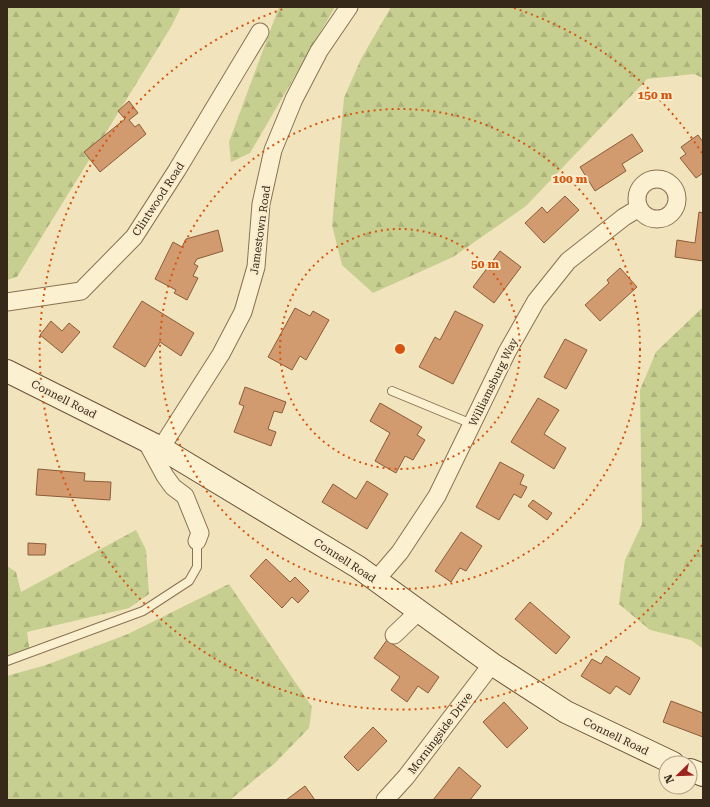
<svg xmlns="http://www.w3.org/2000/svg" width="710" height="807" viewBox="0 0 710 807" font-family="'Roboto Serif',serif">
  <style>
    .forest { fill: url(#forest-firs) }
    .building { fill: #d29b6f; stroke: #8a5c38 }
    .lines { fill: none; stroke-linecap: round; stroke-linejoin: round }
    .service-casing { stroke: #897254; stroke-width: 10 }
    .minor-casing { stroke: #897254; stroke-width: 19 }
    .secondary-casing { stroke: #6b5338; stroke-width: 24 }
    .service { stroke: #fbf0cf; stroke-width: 8 }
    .minor { stroke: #fbf0cf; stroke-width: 17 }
    .secondary { stroke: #fbf0cf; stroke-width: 22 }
    .ring { fill: none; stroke: #d6540d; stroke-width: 2; stroke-dasharray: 2 4 }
    .labels { text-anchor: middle; stroke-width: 4; stroke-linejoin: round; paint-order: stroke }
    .street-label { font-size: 11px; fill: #37291a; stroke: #f8eccc }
    .centre { fill: #d6540d; stroke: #f8eccc; stroke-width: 2 }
    .ring-label { font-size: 12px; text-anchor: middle; font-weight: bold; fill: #d6540d; stroke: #f8eccc; stroke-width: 4; stroke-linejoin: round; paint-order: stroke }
  </style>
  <defs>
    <pattern id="forest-firs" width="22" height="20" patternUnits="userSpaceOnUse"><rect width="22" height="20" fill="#c6cf8f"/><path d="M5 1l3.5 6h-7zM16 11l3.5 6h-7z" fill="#abb27b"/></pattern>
  </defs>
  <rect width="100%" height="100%" fill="#f1e3bc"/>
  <path class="forest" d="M 7,7 L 181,7 L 171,27 L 17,277 L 7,280 Z
    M 279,7 L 335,7 L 250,153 L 231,162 L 229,142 Z
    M 391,7 L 703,7 L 703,78 L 694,74 L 647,79 L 526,206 L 453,257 L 373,293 L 342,265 L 332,225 L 344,98 L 361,59 Z
    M 703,307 L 703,649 L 691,640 L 650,630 L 619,604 L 625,560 L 642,524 L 640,390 L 656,352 Z
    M 136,530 L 146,550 L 149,594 L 129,608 L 27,632 L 30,653 L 7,658 L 7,566 L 16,572 L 21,592 Z
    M 229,584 L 312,707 L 309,728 L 275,763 L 230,800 L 7,800 L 7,676 L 46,665 L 128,634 Z"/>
  <path class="building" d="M 129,101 L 138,113 L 129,120 L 135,127 L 139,124 L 146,134 L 100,172 L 84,152 L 125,119 L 118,111 Z
    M 632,134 L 643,151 L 622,164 L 626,171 L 595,191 L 580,167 Z
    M 698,135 L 703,142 L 703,173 L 696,178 L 680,158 L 686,154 L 681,147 Z
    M 565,196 L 579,210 L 544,243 L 525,223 L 542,207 L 547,213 Z
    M 699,212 L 703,213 L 703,261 L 675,257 L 677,240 L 695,243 Z
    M 218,230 L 223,251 L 197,259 L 194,264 L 198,266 L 193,276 L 198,278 L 187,300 L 174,293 L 176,290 L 155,279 L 173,242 L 182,247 L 186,239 Z
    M 500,251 L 521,267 L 494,303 L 473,287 Z
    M 620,268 L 637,287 L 600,321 L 585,305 L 609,283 L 607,280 Z
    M 142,301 L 194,333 L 181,356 L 160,342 L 145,367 L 113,347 Z
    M 295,308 L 310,316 L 313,311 L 329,320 L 306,360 L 300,356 L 292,370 L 268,357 Z
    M 455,311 L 483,325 L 453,384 L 419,367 L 435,337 L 440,340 Z
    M 51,321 L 62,331 L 69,323 L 80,332 L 62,353 L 40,335 Z
    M 565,339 L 587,350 L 566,389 L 544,377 Z
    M 245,387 L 286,402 L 282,413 L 274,411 L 268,429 L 276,432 L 271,446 L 234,432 L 244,406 L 239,404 Z
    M 538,398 L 559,410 L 544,434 L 566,448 L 554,469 L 511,442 Z
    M 380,403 L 422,427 L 417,435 L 425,440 L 413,460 L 405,456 L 396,473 L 375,461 L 390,433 L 370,421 Z
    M 500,462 L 524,475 L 520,484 L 527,487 L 521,498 L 514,494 L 499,520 L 476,507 Z
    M 38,469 L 85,473 L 84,481 L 111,482 L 110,500 L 36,495 Z
    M 367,481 L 388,494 L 367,529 L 322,502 L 333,484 L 356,499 Z
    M 533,500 L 552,513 L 547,520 L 528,506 Z
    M 461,532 L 482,546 L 466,571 L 460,568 L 451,582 L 435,571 Z
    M 28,543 L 46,544 L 45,555 L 28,555 Z
    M 266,559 L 290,582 L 295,577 L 309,591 L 298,603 L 292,597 L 282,608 L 250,576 Z
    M 530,602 L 570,637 L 556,654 L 515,619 Z
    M 387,640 L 439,677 L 428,693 L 418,686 L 407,702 L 391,690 L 400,677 L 374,658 Z
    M 606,656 L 640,678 L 630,695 L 616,686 L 610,694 L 581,676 L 592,659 L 601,664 Z
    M 671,701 L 703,713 L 703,737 L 663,722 Z
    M 504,702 L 528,728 L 507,748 L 483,722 Z
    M 373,727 L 387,741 L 358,771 L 344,757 Z
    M 459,767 L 481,786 L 470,800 L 433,800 Z
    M 305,786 L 315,800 L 286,800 Z"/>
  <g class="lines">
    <g class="service-casing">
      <path id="service" d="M 392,391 L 472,424
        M 7,661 L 143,611 L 189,581 L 197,567 L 197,541"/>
    </g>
    <g class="minor-casing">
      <path id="minor" d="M637 199a20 20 0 1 1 40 0a20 20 0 1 1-40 0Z
        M 7,302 L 81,291 L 134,237 L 177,170 L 260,32
        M 145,439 L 165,476 L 173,487 L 185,496 L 200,533 L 197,541
        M 161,448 L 221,354 L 243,312 L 256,267 L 261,204 L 273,150 L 294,99 L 319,51 L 349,7
        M 376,580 L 400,552 L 437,496 L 507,352 L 536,301 L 568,261 L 624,217 L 639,208
        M 394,635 L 419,611
        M 385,800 L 406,777 L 492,664"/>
    </g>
    <g class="secondary-casing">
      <path id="secondary" d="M 7,371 L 161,448 L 358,567 L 492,664 L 566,712 L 673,763
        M 690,770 L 703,775"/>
    </g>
    <use href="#service" class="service"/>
    <use href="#minor" class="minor"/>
    <use href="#secondary" class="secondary"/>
  </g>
  <g class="ring">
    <circle cx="400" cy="349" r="120"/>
    <circle cx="400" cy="349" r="240"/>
    <path d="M702 545A360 360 0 1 1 286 8M514 8A360 360 0 0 1 702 153"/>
  </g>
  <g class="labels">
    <g class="street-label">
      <text transform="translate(158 199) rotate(-57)" y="4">Clintwood Road</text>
      <text transform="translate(260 230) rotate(-82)" y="4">Jamestown Road</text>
      <text transform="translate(493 382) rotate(-64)" y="4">Williamsburg Way</text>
      <text transform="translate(64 399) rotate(27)" y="4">Connell Road</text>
      <text transform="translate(345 560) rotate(33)" y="4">Connell Road</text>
      <text transform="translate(440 733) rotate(-53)" y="4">Morningside Drive</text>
      <text transform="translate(616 736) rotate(26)" y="4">Connell Road</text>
    </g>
  </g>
  <circle cx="400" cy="349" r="6" class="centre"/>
  <g class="ring-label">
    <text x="655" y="99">150 m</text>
    <text x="570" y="183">100 m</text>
    <text x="485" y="268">50 m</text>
  </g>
  <rect width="710" height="807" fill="none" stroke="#37291a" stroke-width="16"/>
  <g transform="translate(678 775) rotate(247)"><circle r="19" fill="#f8eccc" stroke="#ab9e85"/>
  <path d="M0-3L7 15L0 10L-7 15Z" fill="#9c2320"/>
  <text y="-6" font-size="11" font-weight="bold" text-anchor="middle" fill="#37291a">N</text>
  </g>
</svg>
